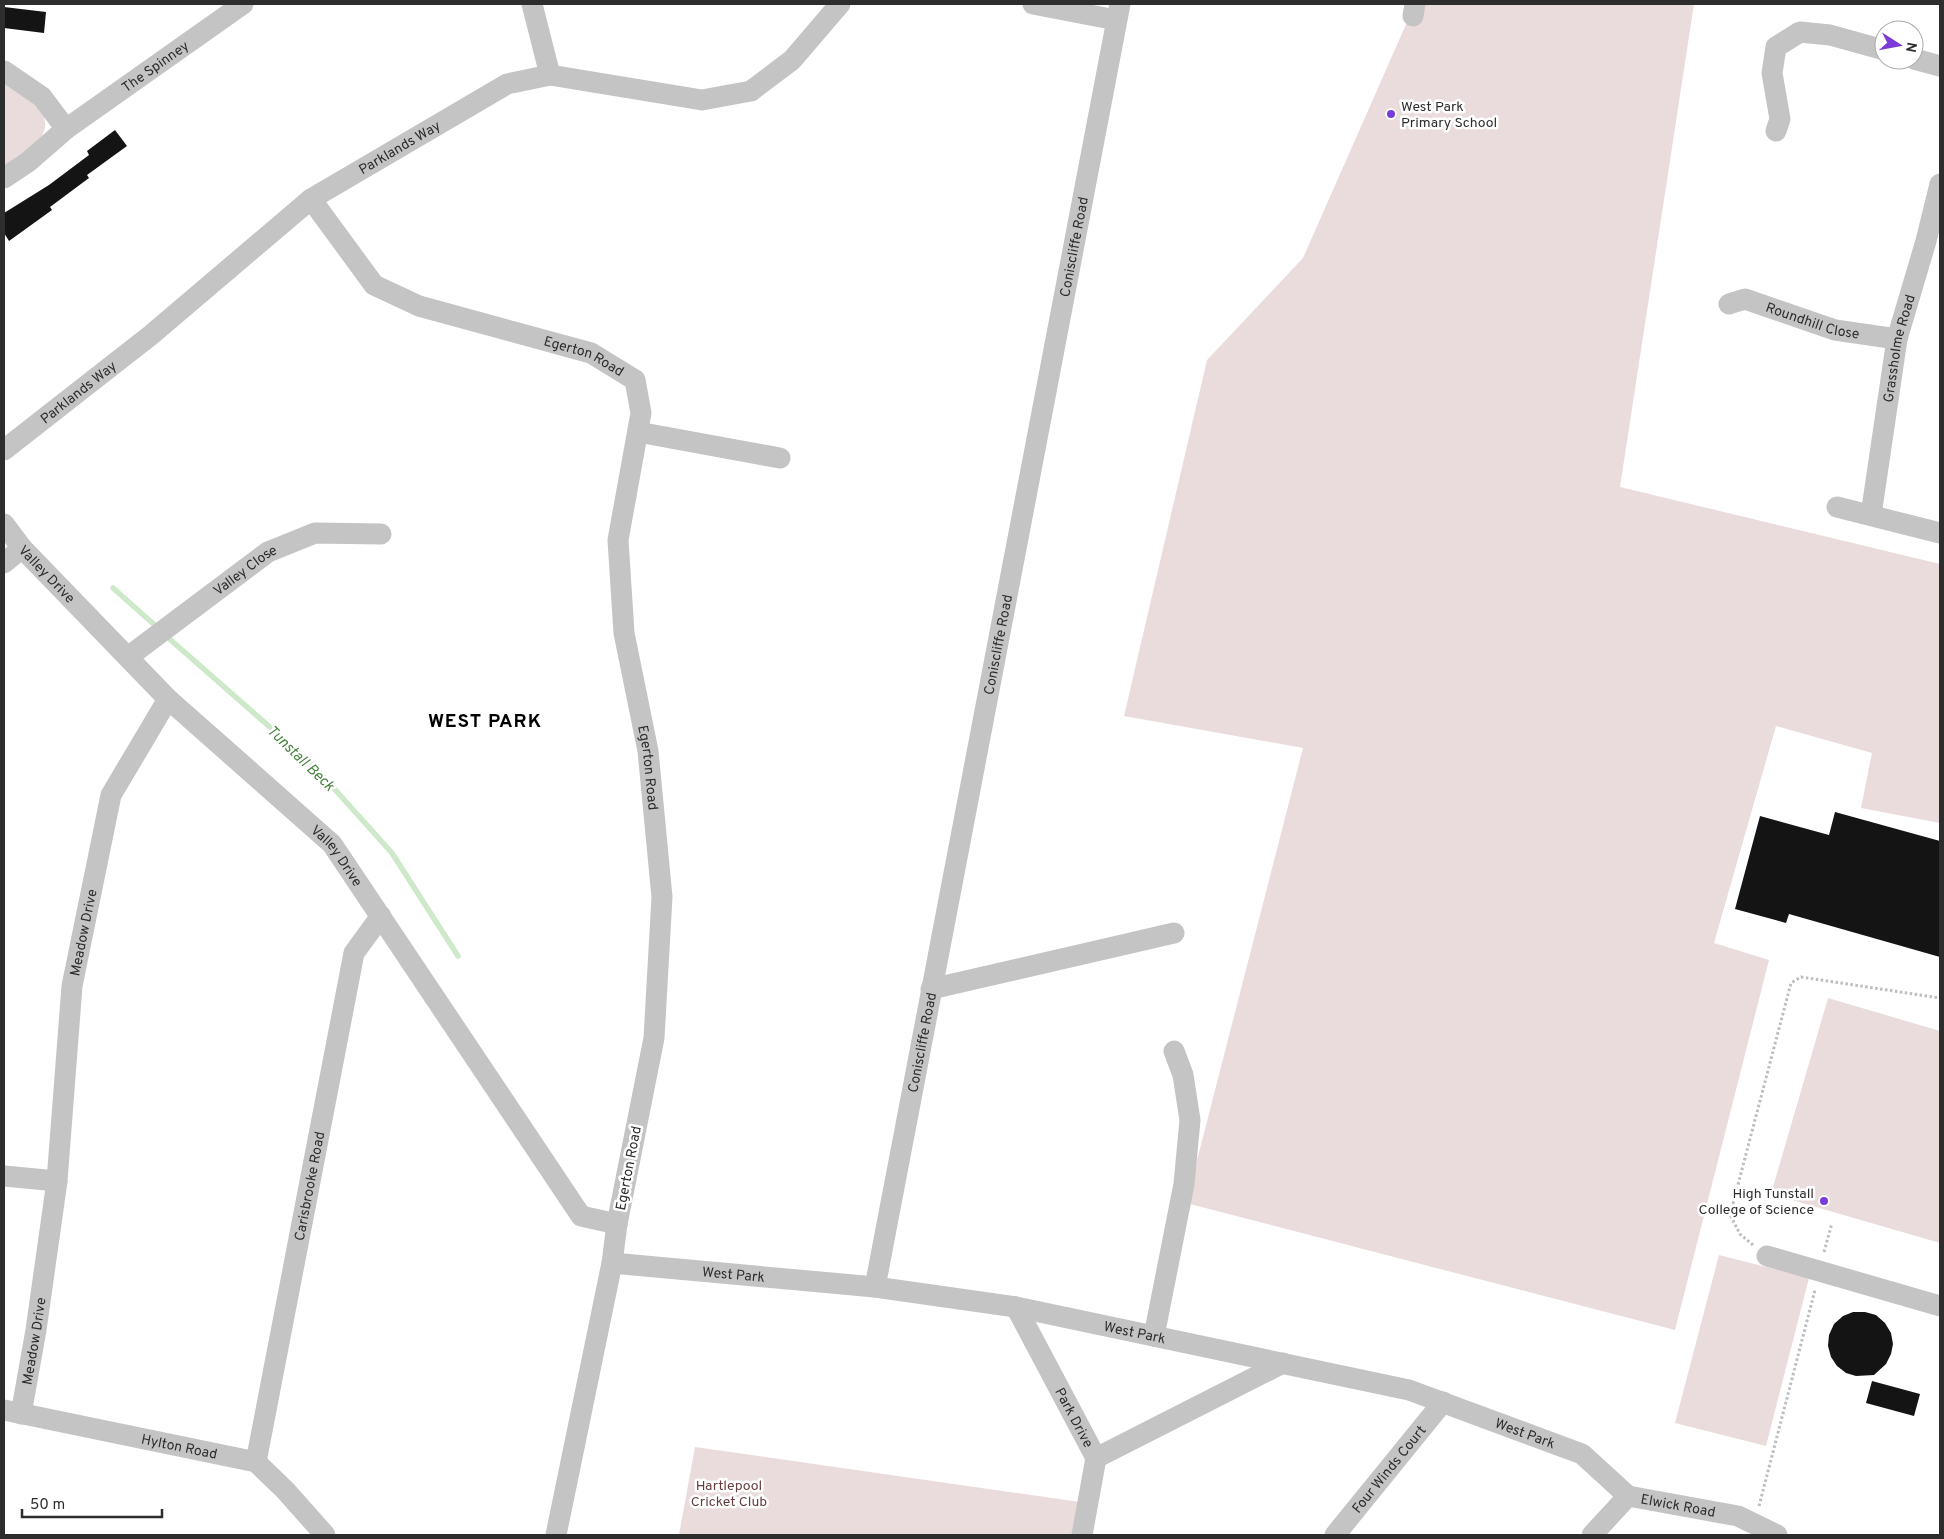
<svg xmlns="http://www.w3.org/2000/svg" width="1944" height="1539" viewBox="0 0 1944 1539" font-family="Overpass,sans-serif">
  <style>
    .green { fill: #eadcdc }
    .lines { fill: none; stroke-linecap: round; stroke-linejoin: round }
    .stream { stroke: #cde9c9; stroke-width: 5.5 }
    .building { fill: #141414 }
    .path { stroke: #bdbdbd; stroke-width: 3; stroke-dasharray: 2.5 2.5; stroke-linecap: butt }
    .minor { stroke: #c4c4c4; stroke-width: 21 }
    .poi-dot { fill: #7a3bd9; stroke: #fff; stroke-width: 2 }
    .labels { text-anchor: middle; stroke-width: 5; stroke-linejoin: round; paint-order: stroke }
    .street-label { font-size: 14px; fill: #2d2d2d; stroke: #fff }
    .poi-label { font-size: 14px; fill: #2d2d2d; stroke: #fff; text-anchor: start }
    .park-label { font-size: 14px; fill: #663e3e; stroke: #fff }
    .water-label { font-size: 15px; font-style: italic; fill: #48833f; stroke: #fff }
    .district-label { font-size: 19px; font-weight: bold; letter-spacing: 1px; fill: #000; stroke: #fff }
  </style>
  <rect width="100%" height="100%" fill="#fff"/>
  <path class="green" d="M 1415,4 L 1694,4 L 1620,487 L 1940,564 L 1940,823 L 1861,808 L 1872,753 L 1776,726 L 1714,943 L 1769,960 L 1675,1330 L 1186,1203 L 1303,748 L 1124,716 L 1207,360 L 1303,258 Z
    M 4,81 C 22,93 59,112 40,139 C 34,147 12,162 4,169 Z
    M 1828,998 L 1940,1031 L 1940,1243 L 1771,1194 Z
    M 1719,1255 L 1809,1278 L 1766,1446 L 1675,1423 Z
    M 695,1447 L 1080,1502 L 1073,1535 L 679,1535 Z"/>
  <g class="lines">
    <path class="stream" d="M 113,588 L 158,628
      M 165,635 L 312,764 L 392,853 L 458,956"/>
  </g>
  <path class="building" d="M 4,7 L 46,12 L 44,33 L 4,28 Z
    M 115,130 L 127,146 L 87,175 L 89,178 L 50,207 L 52,210 L 9,241 L 4,233 L 4,213 L 49,185 L 89,155 L 87,151 Z
    M 1835,812 L 1940,841 L 1940,957 L 1789,914 L 1786,923 L 1735,909 L 1760,816 L 1829,835 Z
    M 1853,1312 L 1865,1312 L 1876,1315 L 1885,1323 L 1891,1333 L 1893,1344 L 1891,1354 L 1886,1364 L 1874,1375 L 1856,1376 L 1846,1373 L 1837,1366 L 1831,1357 L 1828,1346 L 1829,1335 L 1834,1324 L 1843,1316 Z
    M 1872,1381 L 1920,1394 L 1914,1416 L 1866,1403 Z"/>
  <g class="lines">
    <path class="path" d="M 1753,1245 L 1740,1234 L 1730,1215 L 1791,983 L 1801,977 L 1940,998
      M 1824,1252 L 1832,1223
      M 1759,1506 L 1815,1290"/>
    <g class="minor">
      <path d="M 532,4 L 550,75"/>
      <path d="M 1033,4 L 1116,20"/>
      <path d="M 1413,16 L 1415,4"/>
      <path d="M 1914,59 L 1940,66"/>
      <path d="M 4,71 L 42,97 L 66,129 L 28,162 L 4,178"/>
      <path id="s1" d="M 66,129 L 243,4"/>
      <path d="M 1776,131 L 1780,119 L 1772,73 L 1776,47 L 1800,32 L 1830,35 L 1884,50"/>
      <path id="s2" d="M 311,199 L 374,285 L 419,306 L 591,353 L 635,380 L 641,413 L 618,540 L 624,633 L 648,751 L 662,897 L 654,1038 L 617,1224 L 612,1263 L 556,1535"/>
      <path id="s3" d="M 1729,304 L 1745,299 L 1835,330 L 1897,339"/>
      <path d="M 638,432 L 780,458"/>
      <path id="s4" d="M 4,450 L 151,335 L 311,199 L 507,84 L 550,75 L 702,100 L 751,91 L 792,60 L 840,4"/>
      <path d="M 1837,507 L 1940,533"/>
      <path id="s5" d="M 1871,515 L 1897,339 L 1926,241 L 1940,184"/>
      <path id="s6" d="M 4,524 L 22,548 L 168,699 L 332,844 L 581,1216 L 617,1224"/>
      <path d="M 4,563 L 22,548"/>
      <path id="s7" d="M 128,657 L 268,552 L 315,533 L 381,534"/>
      <path d="M 931,989 L 1174,933"/>
      <path d="M 4,1176 L 57,1181"/>
      <path d="M 1767,1256 L 1940,1306"/>
      <path id="s8" d="M 612,1263 L 875,1287 L 1016,1307 L 1409,1390 L 1582,1454 L 1628,1496"/>
      <path id="s9" d="M 875,1287 L 1120,4"/>
      <path id="s10" d="M 1016,1307 L 1096,1458 L 1082,1535"/>
      <path d="M 1154,1336 L 1184,1184 L 1190,1120 L 1183,1075 L 1174,1051"/>
      <path id="s11" d="M 4,1410 L 256,1462 L 285,1490 L 325,1535"/>
      <path id="s12" d="M 21,1414 L 36,1330 L 57,1181 L 72,986 L 111,795 L 168,699"/>
      <path d="M 1096,1458 L 1283,1363"/>
      <path id="s13" d="M 256,1462 L 354,953 L 381,916"/>
      <path id="s14" d="M 1335,1535 L 1443,1402"/>
      <path id="s15" d="M 1592,1535 L 1628,1496 L 1738,1516 L 1777,1535"/>
    </g>
  </g>
  <g class="poi-dot">
    <circle cx="1391" cy="114" r="5"/>
    <circle cx="1824" cy="1201" r="5"/>
  </g>
  <g class="labels">
    <g class="street-label">
      <text dy="5" stroke="none"><textPath href="#s1" startOffset="109">The Spinney</textPath></text>
      <text dy="5" stroke="none"><textPath href="#s4" startOffset="499">Parklands Way</textPath></text>
      <text dy="5" stroke="none"><textPath href="#s9" startOffset="1059">Coniscliffe Road</textPath></text>
      <text dy="5" stroke="none"><textPath href="#s3" startOffset="88">Roundhill Close</textPath></text>
      <text dy="5" stroke="none"><textPath href="#s5" startOffset="169">Grassholme Road</textPath></text>
      <text dy="5" stroke="none"><textPath href="#s2" startOffset="329">Egerton Road</textPath></text>
      <text dy="5" stroke="none"><textPath href="#s4" startOffset="94">Parklands Way</textPath></text>
      <text dy="5" stroke="none"><textPath href="#s7" startOffset="146">Valley Close</textPath></text>
      <text dy="5" stroke="none"><textPath href="#s6" startOffset="66">Valley Drive</textPath></text>
      <text dy="5" stroke="none"><textPath href="#s9" startOffset="654">Coniscliffe Road</textPath></text>
      <text dy="5" stroke="none"><textPath href="#s2" startOffset="779">Egerton Road</textPath></text>
      <text dy="5" stroke="none"><textPath href="#s6" startOffset="471">Valley Drive</textPath></text>
      <text dy="5" stroke="none"><textPath href="#s12" startOffset="486">Meadow Drive</textPath></text>
      <text dy="5" stroke="none"><textPath href="#s9" startOffset="249">Coniscliffe Road</textPath></text>
      <text transform="translate(628 1168) rotate(-79)" y="5">Egerton Road</text>
      <text dy="5" stroke="none"><textPath href="#s13" startOffset="281">Carisbrooke Road</textPath></text>
      <text dy="5" stroke="none"><textPath href="#s8" startOffset="122">West Park</textPath></text>
      <text dy="5" stroke="none"><textPath href="#s8" startOffset="528">West Park</textPath></text>
      <text dy="5" stroke="none"><textPath href="#s12" startOffset="74">Meadow Drive</textPath></text>
      <text dy="5" stroke="none"><textPath href="#s10" startOffset="125">Park Drive</textPath></text>
      <text dy="5" stroke="none"><textPath href="#s8" startOffset="932">West Park</textPath></text>
      <text dy="5" stroke="none"><textPath href="#s11" startOffset="179">Hylton Road</textPath></text>
      <text dy="5" stroke="none"><textPath href="#s14" startOffset="85">Four Winds Court</textPath></text>
      <text dy="5" stroke="none"><textPath href="#s15" startOffset="104">Elwick Road</textPath></text>
    </g>
    <g class="poi-label">
      <text x="1401" y="111">West Park<tspan x="1401" dy="16">Primary School</tspan></text>
      <text x="1814" y="1198" text-anchor="end">High Tunstall<tspan x="1814" dy="16">College of Science</tspan></text>
    </g>
    <g class="park-label">
      <text x="729" y="1490">Hartlepool<tspan x="729" dy="16">Cricket Club</tspan></text>
    </g>
    <g class="water-label">
      <text transform="translate(301 758) rotate(44)" y="5">Tunstall Beck</text>
    </g>
    <g class="district-label">
      <text x="485" y="727">WEST PARK</text>
    </g>
  </g>
  <rect width="1944" height="1539" fill="none" stroke="#2d2d2d" stroke-width="10"/>
  <g transform="translate(1899 45) rotate(101)"><circle r="24" fill="#ffffff" stroke="#ababab"/>
  <path d="M0-4L9 19L0 12L-9 19Z" fill="#7a3bd9"/>
  <text y="-8" font-size="14" font-weight="bold" text-anchor="middle" fill="#2d2d2d">N</text>
  </g>
  <path d="M22 1509v8h140v-8" fill="none" stroke="#2d2d2d" stroke-width="2.5"/>
  <text x="30" y="1509" font-size="15" fill="#2d2d2d" stroke="#ffffff" stroke-width="4" paint-order="stroke">50 m</text>
</svg>
